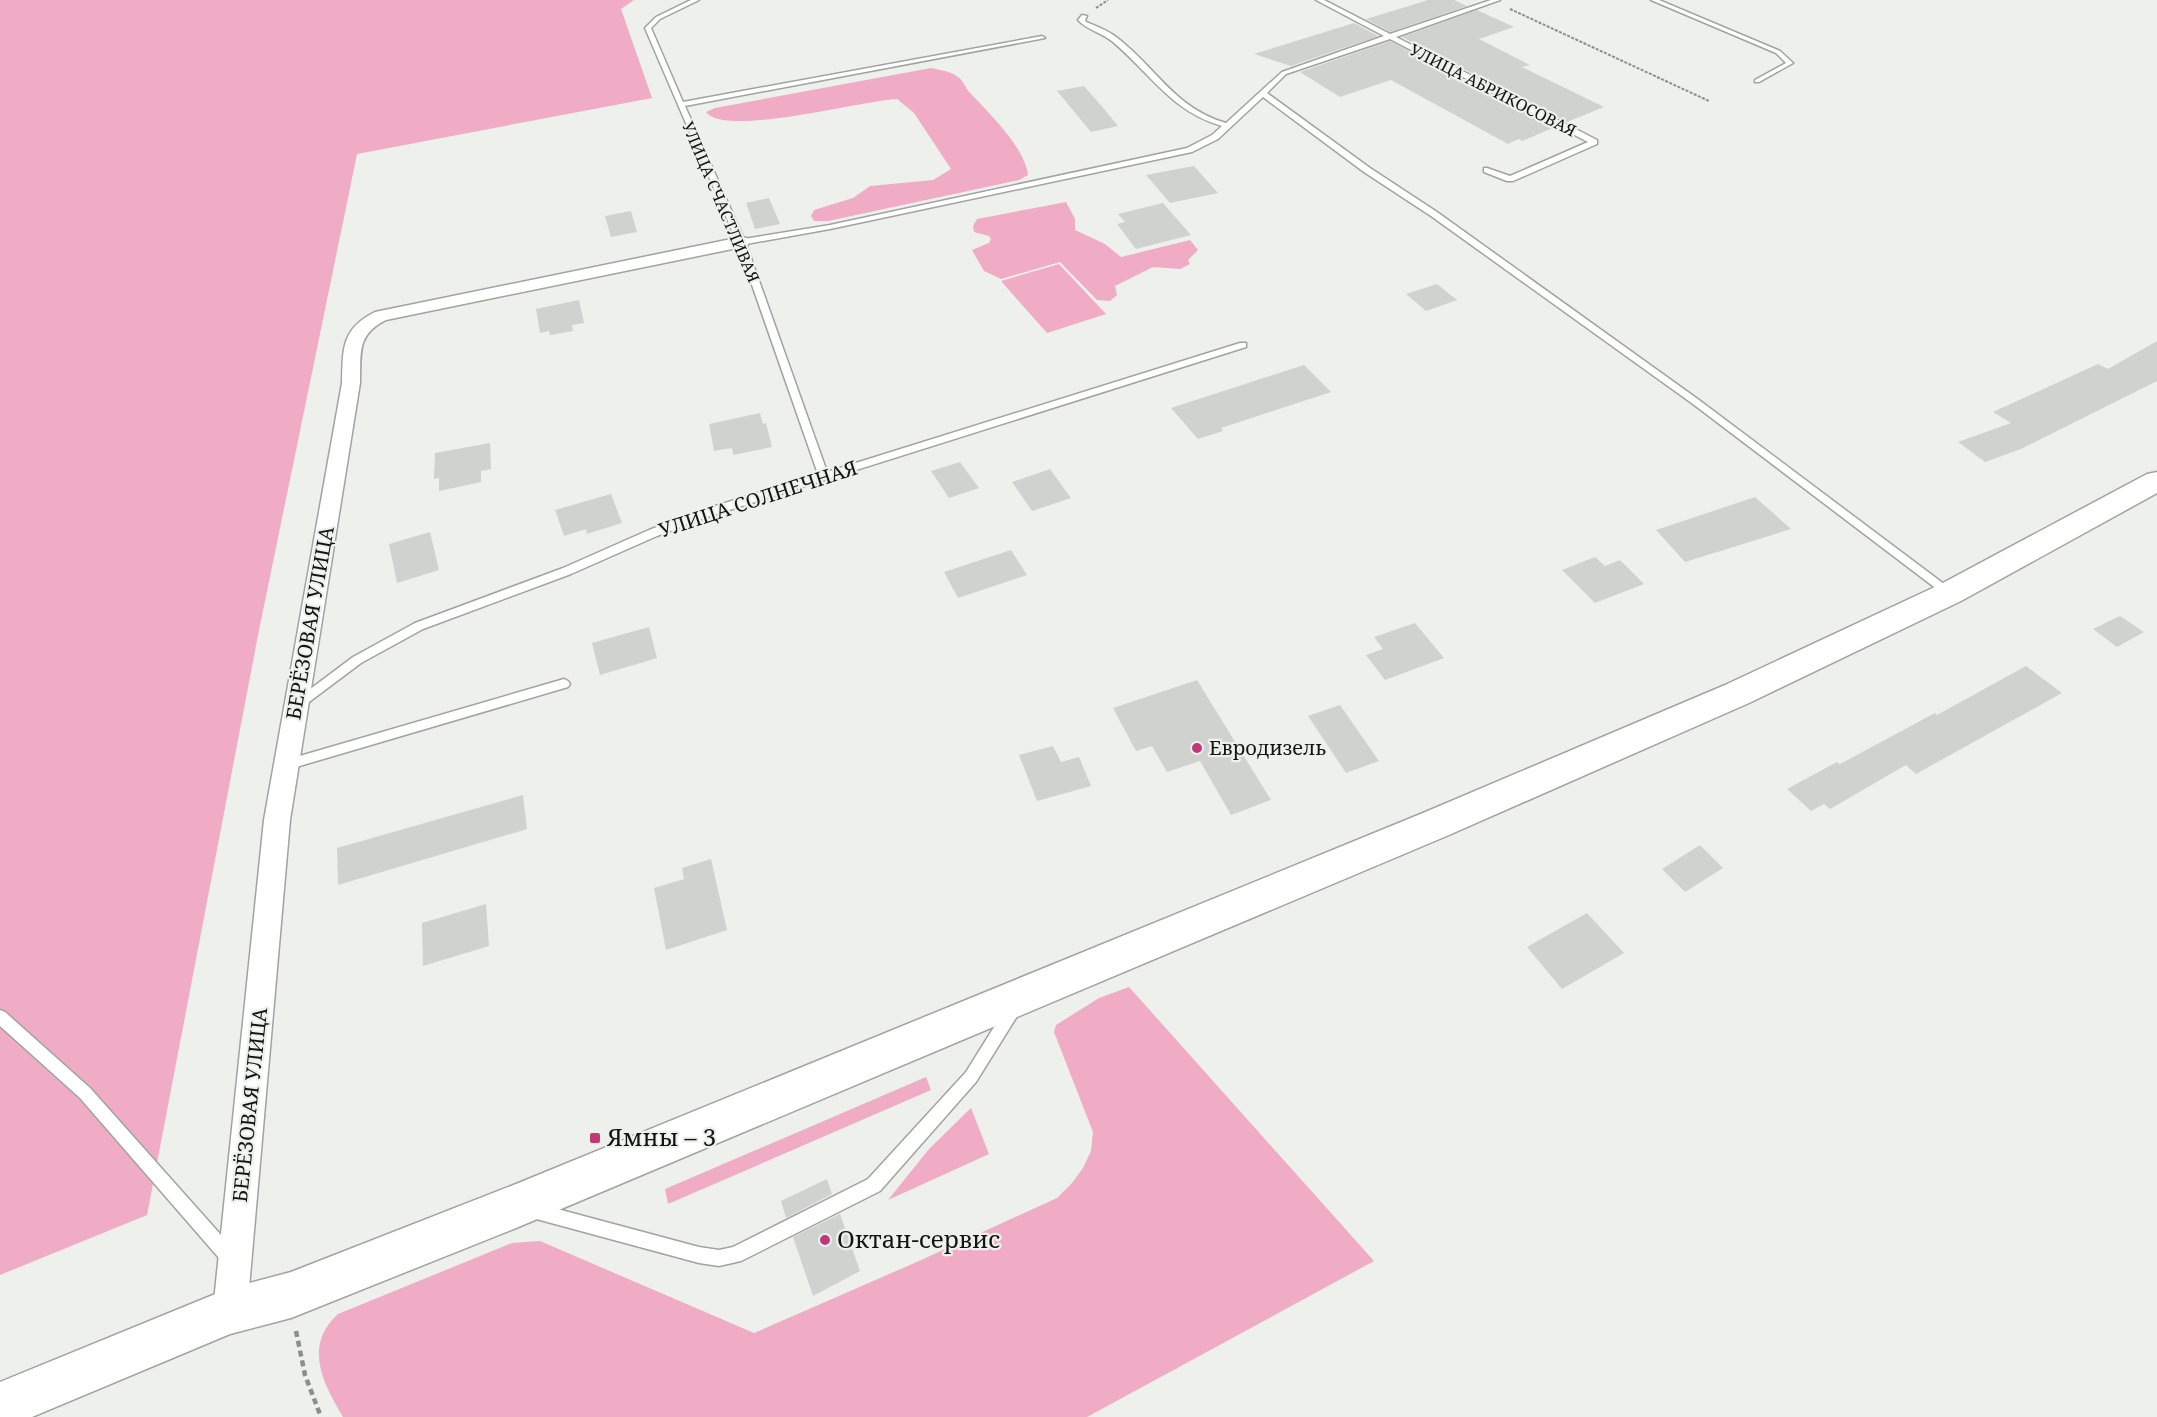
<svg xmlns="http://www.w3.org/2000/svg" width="2157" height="1417" viewBox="0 0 2157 1417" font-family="'Noto Serif',serif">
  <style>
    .green { fill: #efacc4 }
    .building { fill: #cfd2ce }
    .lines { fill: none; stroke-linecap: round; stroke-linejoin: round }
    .service-casing { stroke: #a1a39f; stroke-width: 3 }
    .minor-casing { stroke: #a1a39f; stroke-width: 3 }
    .secondary-casing { stroke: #a1a39f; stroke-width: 3 }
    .path-far1 { stroke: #8d8e8c; stroke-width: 2; stroke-dasharray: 3 1.5; stroke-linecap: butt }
    .path { stroke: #8d8e8c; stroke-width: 4.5; stroke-dasharray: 6 4; stroke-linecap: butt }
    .service { fill: #fff; fill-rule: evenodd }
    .minor { fill: #fff; fill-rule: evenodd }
    .secondary { fill: #fff; fill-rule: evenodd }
    .poi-dot { fill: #c03979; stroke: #eef0ec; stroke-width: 2 }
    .labels { text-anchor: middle; stroke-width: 4.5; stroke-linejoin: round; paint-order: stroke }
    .far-street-label { font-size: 16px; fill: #141413; stroke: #eef0ec }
    .street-label { font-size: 20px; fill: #141413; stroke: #eef0ec }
    .poi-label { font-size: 20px; fill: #141413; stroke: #eef0ec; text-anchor: start }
    .near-poi-label { font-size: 24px; fill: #141413; stroke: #eef0ec; text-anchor: start }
  </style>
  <rect width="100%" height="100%" fill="#eef0ec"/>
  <path class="green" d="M 0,0 L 634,0 L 621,9 L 652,98 L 357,154 L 259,630 L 147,1215 L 0,1275 Z
    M 931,68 C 940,70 950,71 958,77 C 964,81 966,90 972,95 C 990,114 1025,148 1028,175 L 1019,180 L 828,221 L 814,221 L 811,216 L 814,210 L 853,198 L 870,186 L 933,180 L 951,169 L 914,113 L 897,99 C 864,100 724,138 706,112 L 715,108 Z
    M 1066,202 L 1075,219 L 1075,230 L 1105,244 L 1121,257 L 1190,240 L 1198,250 L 1188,260 L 1190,264 L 1180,269 L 1153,267 L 1115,286 L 1117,295 L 1110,301 L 1097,300 L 1060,262 L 1001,279 L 984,271 L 972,250 L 989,243 L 991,239 L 989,236 L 974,232 L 973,226 L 977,219 Z
    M 1059,264 L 1106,314 L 1047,333 L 1001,281 Z
    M 1129,987 L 1374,1261 L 1087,1417 L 343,1417 C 323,1383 303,1346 338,1314 L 512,1243 L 540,1241 L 754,1333 L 919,1261 L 1057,1198 L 1072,1183 L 1083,1168 L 1091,1151 L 1093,1132 L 1054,1032 L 1056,1025 L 1099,998 Z
    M 926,1077 L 931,1090 L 668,1204 L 665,1189 Z
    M 971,1108 L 989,1154 L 888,1200 L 929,1149 Z"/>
  <path class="building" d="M 1428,0 L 1454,0 L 1467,6 L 1390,32 L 1366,19 Z
    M 1477,10 L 1514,27 L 1479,39 L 1530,65 L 1522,67 L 1604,107 L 1567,122 L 1402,37 Z
    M 1354,23 L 1378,36 L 1291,66 L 1254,54 Z
    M 1390,41 L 1555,127 L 1522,141 L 1519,139 L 1508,144 L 1391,80 L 1340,97 L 1300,72 Z
    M 1084,86 L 1105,110 L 1118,126 L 1091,132 L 1057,91 Z
    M 1194,166 L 1218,193 L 1170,203 L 1146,175 Z
    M 769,198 L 780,224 L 755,229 L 746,203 Z
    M 1163,203 L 1191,235 L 1136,249 L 1117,224 L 1125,222 L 1118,214 Z
    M 631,211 L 637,232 L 611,237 L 605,216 Z
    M 1437,284 L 1457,300 L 1426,311 L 1406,294 Z
    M 579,300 L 584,323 L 572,325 L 573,331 L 550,335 L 549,331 L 540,333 L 536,309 Z
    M 2157,341 L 2157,381 L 2021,449 L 1985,462 L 1958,442 L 2011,423 L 1993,412 L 2098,364 L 2108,369 Z
    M 1304,365 L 1331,392 L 1221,428 L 1223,431 L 1198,439 L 1171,408 Z
    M 760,413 L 763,424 L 766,423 L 772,447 L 733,455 L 732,448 L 714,451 L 709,424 Z
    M 490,443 L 491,469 L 481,471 L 481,482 L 439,491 L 439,478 L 434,479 L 435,453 Z
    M 960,462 L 979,488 L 949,498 L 931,471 Z
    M 1050,469 L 1071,498 L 1032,511 L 1012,482 Z
    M 611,494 L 622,523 L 587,534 L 586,529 L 564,536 L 555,510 Z
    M 1755,497 L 1791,529 L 1685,562 L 1656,530 Z
    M 430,532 L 439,570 L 397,583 L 389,544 Z
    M 1011,550 L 1027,575 L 958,598 L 944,572 Z
    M 1595,557 L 1605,566 L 1620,560 L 1644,584 L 1595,603 L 1562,570 Z
    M 2120,616 L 2144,632 L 2117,647 L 2093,629 Z
    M 1415,623 L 1444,658 L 1385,680 L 1366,655 L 1383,649 L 1374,637 Z
    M 649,627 L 657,658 L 600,675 L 592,643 Z
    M 2026,666 L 2062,693 L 1916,774 L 1906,765 L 1830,809 L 1824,804 L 1811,811 L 1787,789 L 1837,762 L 1840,764 L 1935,713 L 1937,715 Z
    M 1197,680 L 1271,800 L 1231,815 L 1200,761 L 1167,772 L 1152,746 L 1136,751 L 1113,708 Z
    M 1340,705 L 1379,761 L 1346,773 L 1308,716 Z
    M 1053,746 L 1061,762 L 1079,757 L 1091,786 L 1037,801 L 1019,755 Z
    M 523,795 L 527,829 L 338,885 L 337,848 Z
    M 1700,845 L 1723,868 L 1685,892 L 1662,869 Z
    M 711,859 L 727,930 L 666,950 L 654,888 L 684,879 L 682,868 Z
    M 486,904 L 489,946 L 423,966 L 422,923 Z
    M 1587,913 L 1624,953 L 1562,989 L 1527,947 Z
    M 827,1179 L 832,1194 L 786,1218 L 781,1201 Z
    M 840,1214 L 860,1271 L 813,1296 L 793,1237 Z"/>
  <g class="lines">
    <g class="service-casing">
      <path id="service" d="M 691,0 L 699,0 L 660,19 L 651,28 L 683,102 L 1042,36 L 1045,38 L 685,106 L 744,239 L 830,225 L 1187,148 L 1212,135 L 1222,126 C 1172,112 1151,74 1113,42 C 1103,33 1087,30 1078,20 L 1082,15 L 1087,16 L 1085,20 L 1086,22 C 1096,26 1107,30 1116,37 C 1156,67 1174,108 1226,123 L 1282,72 L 1384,36 L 1316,0 L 1324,0 L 1390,34 L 1491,0 L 1500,0 L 1396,37 L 1597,140 L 1597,144 L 1513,181 L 1507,181 L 1484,172 L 1484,168 L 1487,168 L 1510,176 L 1588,142 L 1390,39 L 1286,74 L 1267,93 L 1370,168 L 1437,212 L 1699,400 L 1956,593 L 1954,596 L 1946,596 L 1693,404 L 1431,216 L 1364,172 L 1263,97 L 1218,139 L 1192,152 L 830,229 L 746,244 L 827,472 L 1240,343 L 1246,343 L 1246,347 L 704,518 L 657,536 L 571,574 L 423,629 L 361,663 L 301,708 L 293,708 L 291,705 L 293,702 L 353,657 L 415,623 L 563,568 L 649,530 L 696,512 L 818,474 L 737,242 L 645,28 L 656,17 Z
        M 1651,0 L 1659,0 L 1780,51 L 1793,63 L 1759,82 L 1755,82 L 1755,80 L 1786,63 L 1776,53 Z
        M 564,679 L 568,681 L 570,684 L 568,687 L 286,770 L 282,769 L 280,765 L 282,761 L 286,760 Z
        M 1014,1001 L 1019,1003 L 1021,1008 L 1019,1013 L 976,1082 L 880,1191 L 741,1261 L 719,1266 L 699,1263 L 529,1217 L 527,1211 L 529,1205 L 535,1203 L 699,1247 L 719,1250 L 733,1247 L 868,1179 L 966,1072 L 1009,1003 Z
        M 0,1010 L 5,1012 L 90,1088 L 237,1253 L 239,1259 L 237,1265 L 231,1267 L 225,1265 L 80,1098 L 0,1026 Z"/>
    </g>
    <g class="minor-casing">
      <path id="minor" d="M 741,237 L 747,238 L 749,242 L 747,246 L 386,320 C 356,335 361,353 360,383 L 290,820 L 247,1311 L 242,1323 L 230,1328 L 218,1323 L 213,1311 L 264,820 L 342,383 C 343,349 341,329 375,312 Z"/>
    </g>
    <g class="secondary-casing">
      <path id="secondary" d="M 2157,472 L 2157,493 L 1961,601 L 1749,703 L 1449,835 L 516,1228 L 291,1318 L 230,1334 L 32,1417 L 0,1417 L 0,1382 L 230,1288 L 291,1272 L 516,1184 L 1423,813 L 1725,685 L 1939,585 L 2147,474 Z"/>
    </g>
    <path class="path-far1" d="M 1096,8 L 1108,0
      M 1510,9 L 1709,101"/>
    <path class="path" d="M 296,1331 L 305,1375 L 321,1417"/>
    <use href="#service" class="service"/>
    <use href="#minor" class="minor"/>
    <use href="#secondary" class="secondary"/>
  </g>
  <g class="poi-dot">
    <circle cx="1197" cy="748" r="6"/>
    <rect x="589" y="1132" width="12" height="12" rx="3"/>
    <circle cx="825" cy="1240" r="6"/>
  </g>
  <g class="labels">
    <g class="far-street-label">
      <text transform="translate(1493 90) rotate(27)" y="6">УЛИЦА АБРИКОСОВАЯ</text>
      <text transform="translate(721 202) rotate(67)" y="6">УЛИЦА СЧАСТЛИВАЯ</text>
    </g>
    <g class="street-label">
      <text transform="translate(758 499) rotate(-18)" y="7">УЛИЦА СОЛНЕЧНАЯ</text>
      <text transform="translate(310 623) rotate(-80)" y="7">БЕРЁЗОВАЯ УЛИЦА</text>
      <text transform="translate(250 1105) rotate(-84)" y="7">БЕРЁЗОВАЯ УЛИЦА</text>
    </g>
    <g class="poi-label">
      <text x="1209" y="755">Евродизель</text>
    </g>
    <g class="near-poi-label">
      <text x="607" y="1146">Ямны – 3</text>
      <text x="837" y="1248">Октан-сервис</text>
    </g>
  </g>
</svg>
